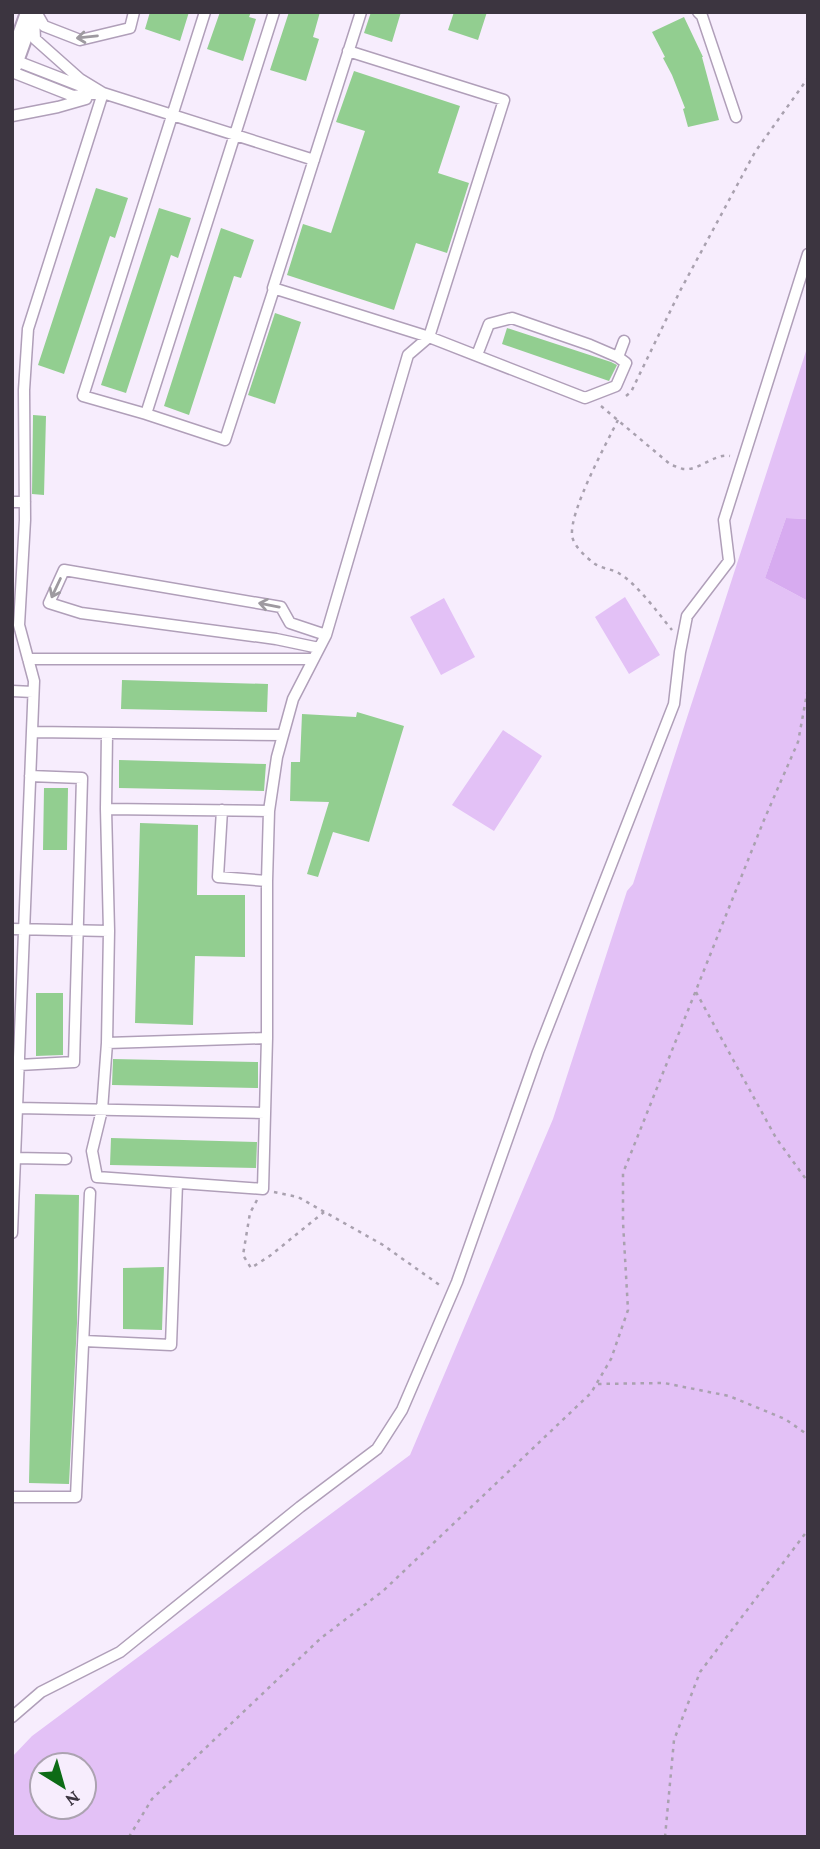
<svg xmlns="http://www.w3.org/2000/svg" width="820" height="1849" viewBox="0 0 820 1849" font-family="'Crimson Pro',serif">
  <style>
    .green { fill: #e3c1f6; fill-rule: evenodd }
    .forest { fill: #d7abf0 }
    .building { fill: #92ce90 }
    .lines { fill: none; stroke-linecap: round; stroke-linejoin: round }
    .lane-casing { stroke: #b09fb9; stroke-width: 13 }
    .street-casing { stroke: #b09fb9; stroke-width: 23 }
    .path { stroke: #a9a1af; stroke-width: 2.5; stroke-dasharray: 3.5 5; stroke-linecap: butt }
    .lane { stroke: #fff; stroke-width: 10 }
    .street { stroke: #fff; stroke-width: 19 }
    .oneway { stroke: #9e9aa0 }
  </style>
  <rect width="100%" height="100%" fill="#f7edfd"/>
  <path class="green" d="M 808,345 L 808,519 L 786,518 L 765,578 L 808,601 L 808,1837 L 12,1837 L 12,1757 L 32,1736 L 410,1455 L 553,1119 L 627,891 L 633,884 ZM 42,1765 L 84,1765 L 84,1807 L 42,1807 Z
    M 625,597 L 660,655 L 629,674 L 595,617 Z
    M 444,598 L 475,657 L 441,675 L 410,617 Z
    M 503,730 L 542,756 L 494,831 L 452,805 Z"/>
  <path class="forest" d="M 786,518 L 808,519 L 808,601 L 765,578 Z"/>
  <path class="building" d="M 150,12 L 189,12 L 180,41 L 145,29 Z
    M 220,12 L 251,12 L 249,17 L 256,19 L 243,61 L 207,49 Z
    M 289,12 L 320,12 L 313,37 L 319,39 L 306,81 L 270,70 Z
    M 371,12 L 401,12 L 392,42 L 364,33 Z
    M 454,12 L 487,12 L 478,40 L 448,30 Z
    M 684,17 L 703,57 L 702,57 L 719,120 L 688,127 L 683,109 L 685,108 L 672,75 L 663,58 L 665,57 L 652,32 Z
    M 354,71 L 460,106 L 438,173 L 469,183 L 447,253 L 416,243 L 394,310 L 287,275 L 303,224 L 331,233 L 365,131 L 336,122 Z
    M 96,188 L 128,198 L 115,238 L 110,236 L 64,374 L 38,365 Z
    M 159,208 L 191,218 L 178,258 L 171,255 L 126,393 L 101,385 Z
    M 221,228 L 254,240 L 241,278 L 234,276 L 189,415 L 164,406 Z
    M 275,313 L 301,322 L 275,404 L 248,395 Z
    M 507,328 L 611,362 L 617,365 L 609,381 L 502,344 Z
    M 33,415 L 46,416 L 44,495 L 32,494 Z
    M 122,680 L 268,684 L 267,712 L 121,709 Z
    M 357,712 L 404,726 L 369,842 L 333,832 L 318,877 L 307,874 L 329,802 L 290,801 L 291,762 L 300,762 L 302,714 L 356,717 Z
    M 119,760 L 266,764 L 264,791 L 119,788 Z
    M 44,788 L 68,788 L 67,850 L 43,850 Z
    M 140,823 L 198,825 L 197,895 L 245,895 L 245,957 L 195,956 L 193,1025 L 135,1023 Z
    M 36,993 L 63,993 L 63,1055 L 36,1056 Z
    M 113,1059 L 258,1062 L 258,1088 L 112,1085 Z
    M 111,1138 L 257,1142 L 256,1168 L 110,1165 Z
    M 35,1194 L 79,1195 L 77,1323 L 69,1484 L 29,1483 Z
    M 164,1267 L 162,1330 L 123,1329 L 123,1268 Z"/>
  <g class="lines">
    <g class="lane-casing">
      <path id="lane" d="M 36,12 L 44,26 L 80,40 L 130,28 L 134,12
        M 205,12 L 83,396 L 146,414 L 274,12
        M 698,12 L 702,16 L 736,117
        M 34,18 L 35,39 L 80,79 L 103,93
        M 348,51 L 504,100 L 429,337 L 273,288 L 361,12
        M 14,60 L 86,88
        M 12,72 L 73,96 L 102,93
        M 12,116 L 58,107 L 86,99
        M 618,357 L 624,341
        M 146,414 L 225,440 L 274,289
        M 12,502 L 25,502
        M 319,648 L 276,639 L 81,613 L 49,603 L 64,570 L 281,607 L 290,623 L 326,635
        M 28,659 L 313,659
        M 12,691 L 33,692
        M 32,732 L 283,735
        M 106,809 L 107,733
        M 222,810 L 218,877 L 267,881
        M 12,929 L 109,931 L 107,1043 L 267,1038 L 267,881 L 269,811 L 277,757 L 293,699 L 326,635 L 408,355 L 429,337 L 585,398 L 616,386 L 626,363 L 618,357 L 590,345 L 512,318 L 489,324 L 477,355
        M 109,931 L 106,809 L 269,811
        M 107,1043 L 102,1110 L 92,1151 L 97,1177 L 263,1189 L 267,1038
        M 19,1065 L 74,1062 L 82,778 L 30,776
        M 17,1108 L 265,1113
        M 12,1158 L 15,1158 L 34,681 L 19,625 L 25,520 L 24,390 L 28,329 L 103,93 L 314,160
        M 12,1233 L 15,1158 L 66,1159
        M 84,1341 L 171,1345 L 177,1183
        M 12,1497 L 76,1497 L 90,1193
        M 12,1717 L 41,1692 L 120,1652 L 300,1507 L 377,1449 L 402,1410 L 457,1282 L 538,1052 L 674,704 L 680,652 L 687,616 L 729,561 L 724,520 L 808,254"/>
    </g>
    <g class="street-casing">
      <path id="street" d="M 12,65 L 31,12"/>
    </g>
    <path class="path" d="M 626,396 L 631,392 L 680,291 L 755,152 L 808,78
      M 601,406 L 671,465 C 675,466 679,468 683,469 C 700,471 714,453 730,456
      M 618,420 C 606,444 570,510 572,535 C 573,546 587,558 595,564 C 603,569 613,569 620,574 C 638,585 658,613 672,630
      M 696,992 L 776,1138 L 808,1182
      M 274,1192 L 298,1197 L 383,1245 L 441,1286
      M 257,1200 L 250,1213 L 243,1255 L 251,1268 L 271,1255 L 324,1212
      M 598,1384 L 664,1383 L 729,1396 L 785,1419 L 808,1435
      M 129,1837 L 152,1799 L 321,1638 L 383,1591 L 591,1393 L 611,1359 L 628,1310 L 623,1222 L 623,1173 L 764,820 L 798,742 L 808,688
      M 665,1837 L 674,1740 L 700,1672 L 808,1530"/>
    <use href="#lane" class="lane"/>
    <use href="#street" class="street"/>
  </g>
  <defs><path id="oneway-shaft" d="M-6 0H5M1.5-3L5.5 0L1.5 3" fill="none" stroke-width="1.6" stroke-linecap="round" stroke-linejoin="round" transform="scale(1.75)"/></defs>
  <g class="oneway">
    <use href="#oneway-shaft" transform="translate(87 37) rotate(174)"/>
    <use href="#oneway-shaft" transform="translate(56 588) rotate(115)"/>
    <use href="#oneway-shaft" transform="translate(269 605) rotate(-169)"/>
  </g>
  <rect width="820" height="1849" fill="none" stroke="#3c3540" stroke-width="28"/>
  <g transform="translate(63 1786) rotate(143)"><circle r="33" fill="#f7edfd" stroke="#aca3b1" stroke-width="2"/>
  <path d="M0-5L12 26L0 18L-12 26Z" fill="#0d6b16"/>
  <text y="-10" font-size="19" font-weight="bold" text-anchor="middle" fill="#3c3540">N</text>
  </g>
</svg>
